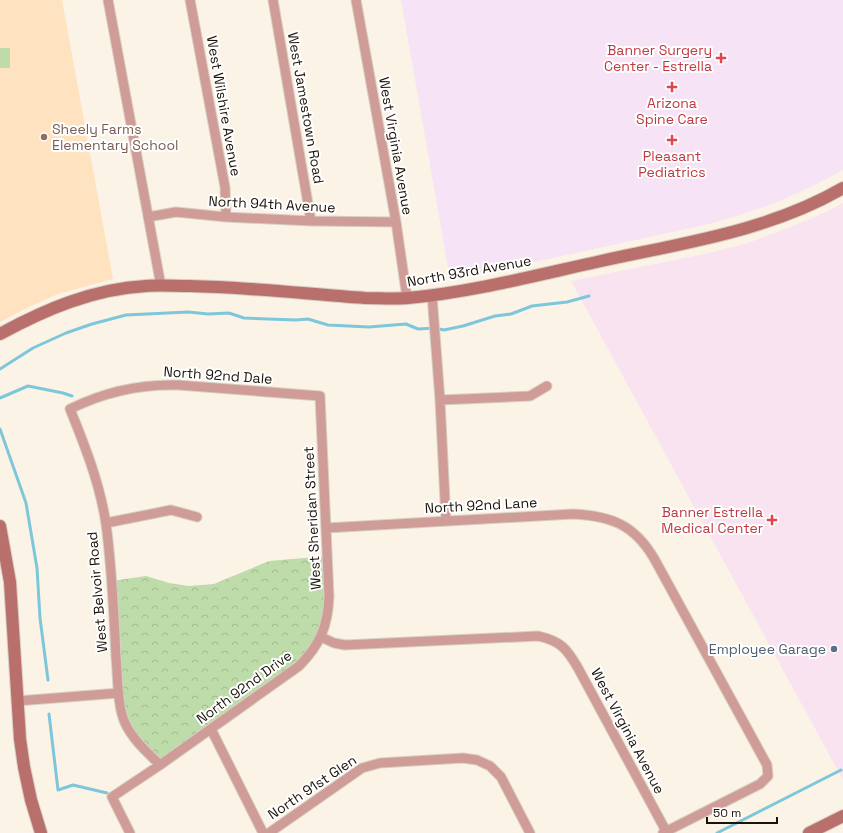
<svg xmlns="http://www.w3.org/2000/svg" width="843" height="833" viewBox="0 0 843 833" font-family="'Space Grotesk',sans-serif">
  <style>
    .commercial { fill: #f6e3f5 }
    .built { fill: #ffe3c0 }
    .medical { fill: #f9e3f0 }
    .park { fill: url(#park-crowns) }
    .pitch { fill: #bedbaa }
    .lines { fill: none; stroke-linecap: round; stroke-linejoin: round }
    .stream { stroke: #7ec7db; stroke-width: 3 }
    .street-casing { stroke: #d8cfc3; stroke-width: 11 }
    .secondary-casing { stroke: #d8cfc3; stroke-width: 14 }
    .street { stroke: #cf9c98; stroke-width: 9 }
    .secondary { stroke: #b9706c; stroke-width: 12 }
    .health-dot { fill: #e0444e; stroke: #fff; stroke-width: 1.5 }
    .education-dot { fill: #8d6e63; stroke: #fff; stroke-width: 1.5 }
    .service-dot { fill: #5c6f8a; stroke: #fff; stroke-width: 1.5 }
    .labels { text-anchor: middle; stroke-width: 4; stroke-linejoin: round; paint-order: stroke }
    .health-label { font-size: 14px; fill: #be3a42; stroke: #fff; text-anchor: end }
    .street-label { font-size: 14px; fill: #1b1309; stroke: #fff }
    .education-label { font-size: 14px; fill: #785e54; stroke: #fff; text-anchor: start }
    .service-label { font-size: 14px; fill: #4e5e75; stroke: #fff; text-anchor: end }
  </style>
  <defs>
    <pattern id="park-crowns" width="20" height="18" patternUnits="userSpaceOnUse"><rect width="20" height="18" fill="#bedbaa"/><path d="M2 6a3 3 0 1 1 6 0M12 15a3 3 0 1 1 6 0" fill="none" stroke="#a3bb91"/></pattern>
  </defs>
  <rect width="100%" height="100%" fill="#fcf3e7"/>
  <path class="commercial" d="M 401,0 L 843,0 L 843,170 L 813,186 L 775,203 L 740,215 L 709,224 L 466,277 L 450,279 Z"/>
  <path class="built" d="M 0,0 L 62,0 L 113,279 L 58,294 L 31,306 L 0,322 Z"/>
  <path class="medical" d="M 843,203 L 843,780 L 571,281 L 709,253 L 748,243 L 800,223 L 826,212 Z"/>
  <path class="park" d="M 327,556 L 329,607 L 306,658 L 160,765 L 124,722 L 112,581 L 146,576 L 169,583 L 189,586 L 214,584 L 269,561 Z"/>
  <path class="pitch" d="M 0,48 L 10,48 L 10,68 L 0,68 Z"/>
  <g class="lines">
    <path class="stream" d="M 0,369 L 33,348 L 66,333 L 92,324 L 126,315 L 188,312 L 208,314 L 229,313 L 244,318 L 296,320 L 308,319 L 328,325 L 369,327 L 406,324 L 418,329 L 435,328 L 444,330 L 463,326 L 495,316 L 511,314 L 532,306 L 567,302 L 589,296
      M 0,398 L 28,386 L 63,393 L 72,396
      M 0,429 L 26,503 L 37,568 L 40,618 L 48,680
      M 49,714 L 58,790 L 73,785 L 107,793
      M 717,833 L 841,770"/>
    <g class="street-casing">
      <path id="street" d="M 108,0 L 161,286
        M 190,0 L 225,187 L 226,217
        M 273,0 L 311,221
        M 356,0 L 396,222 L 407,298
        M 148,217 L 176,212 L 226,217 L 311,221 L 396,222
        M 432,295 L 440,400 L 446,521
        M 440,400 L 530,396 L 547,386
        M 106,523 L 171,510 L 197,517
        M 326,528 L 573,514 C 612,516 635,525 655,560 L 767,765 L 768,776 L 760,784 L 663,833
        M 321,637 L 334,643 L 345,645 L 538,636 C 561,641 567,649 578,668 L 666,831
        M 17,701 L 119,693
        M 211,729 L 263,833
        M 130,833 L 112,797 L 160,765 L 299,666 C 320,645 328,626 329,596 L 320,396 L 178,385 C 140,384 104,392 70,409 C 85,446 100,484 106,524 C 112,568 114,613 116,657 C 118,677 117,705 125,723 C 133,740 147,752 160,765
        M 269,833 L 362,768 L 380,763 L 463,758 L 477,760 L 490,766 L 501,777 L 530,833"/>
    </g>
    <g class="secondary-casing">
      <path id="secondary" d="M 0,334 C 46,309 93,289 146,286 C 160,285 175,286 189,286 C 248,287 306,294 365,298 C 379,298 394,299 408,298 C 473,292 537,275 601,261 C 683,243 769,231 843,188
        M 0,526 L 10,582 L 20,739 L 24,767 L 31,800 L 41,833
        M 809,833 L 843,816"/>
    </g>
    <use href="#street" class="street"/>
    <use href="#secondary" class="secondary"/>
  </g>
  <g class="health-dot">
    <path d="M719 52h4v4h4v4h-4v4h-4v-4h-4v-4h4z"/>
    <path d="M670 81h4v4h4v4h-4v4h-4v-4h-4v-4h4z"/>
    <path d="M670 134h4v4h4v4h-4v4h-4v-4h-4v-4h4z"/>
    <path d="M770 514h4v4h4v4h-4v4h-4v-4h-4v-4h4z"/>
  </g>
  <circle class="education-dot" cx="44" cy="137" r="4"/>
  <circle class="service-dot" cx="834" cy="649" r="4"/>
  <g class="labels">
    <g class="health-label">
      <text x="712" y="55">Banner Surgery<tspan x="712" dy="16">Center - Estrella</tspan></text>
      <text x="672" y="108" text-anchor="middle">Arizona<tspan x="672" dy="16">Spine Care</tspan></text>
      <text x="672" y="161" text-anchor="middle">Pleasant<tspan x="672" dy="16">Pediatrics</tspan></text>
      <text x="763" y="517">Banner Estrella<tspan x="763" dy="16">Medical Center</tspan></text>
    </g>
    <g class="street-label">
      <text transform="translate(224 106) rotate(80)" y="5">West Wilshire Avenue</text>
      <text transform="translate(306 108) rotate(80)" y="5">West Jamestown Road</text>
      <text transform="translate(396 146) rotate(80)" y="5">West Virginia Avenue</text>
      <text transform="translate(272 204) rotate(3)" y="5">North 94th Avenue</text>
      <text transform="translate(469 271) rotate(-10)" y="5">North 93rd Avenue</text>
      <text transform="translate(218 375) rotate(4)" y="5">North 92nd Dale</text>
      <text transform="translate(481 505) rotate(-3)" y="5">North 92nd Lane</text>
      <text transform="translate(312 518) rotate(-93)" y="5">West Sheridan Street</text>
      <text transform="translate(97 592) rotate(-95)" y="5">West Belvoir Road</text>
      <text transform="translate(244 687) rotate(-36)" y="5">North 92nd Drive</text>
      <text transform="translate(628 731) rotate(62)" y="5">West Virginia Avenue</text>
      <text transform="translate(312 787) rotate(-34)" y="5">North 91st Glen</text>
    </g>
    <g class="education-label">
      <text x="52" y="134">Sheely Farms<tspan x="52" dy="16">Elementary School</tspan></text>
    </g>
    <g class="service-label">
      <text x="826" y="654">Employee Garage</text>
    </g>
  </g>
  <path d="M707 817v6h70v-6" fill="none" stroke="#1b1309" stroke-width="2"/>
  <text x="713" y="817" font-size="12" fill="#1b1309" stroke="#ffffff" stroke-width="3" paint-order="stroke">50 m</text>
</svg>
